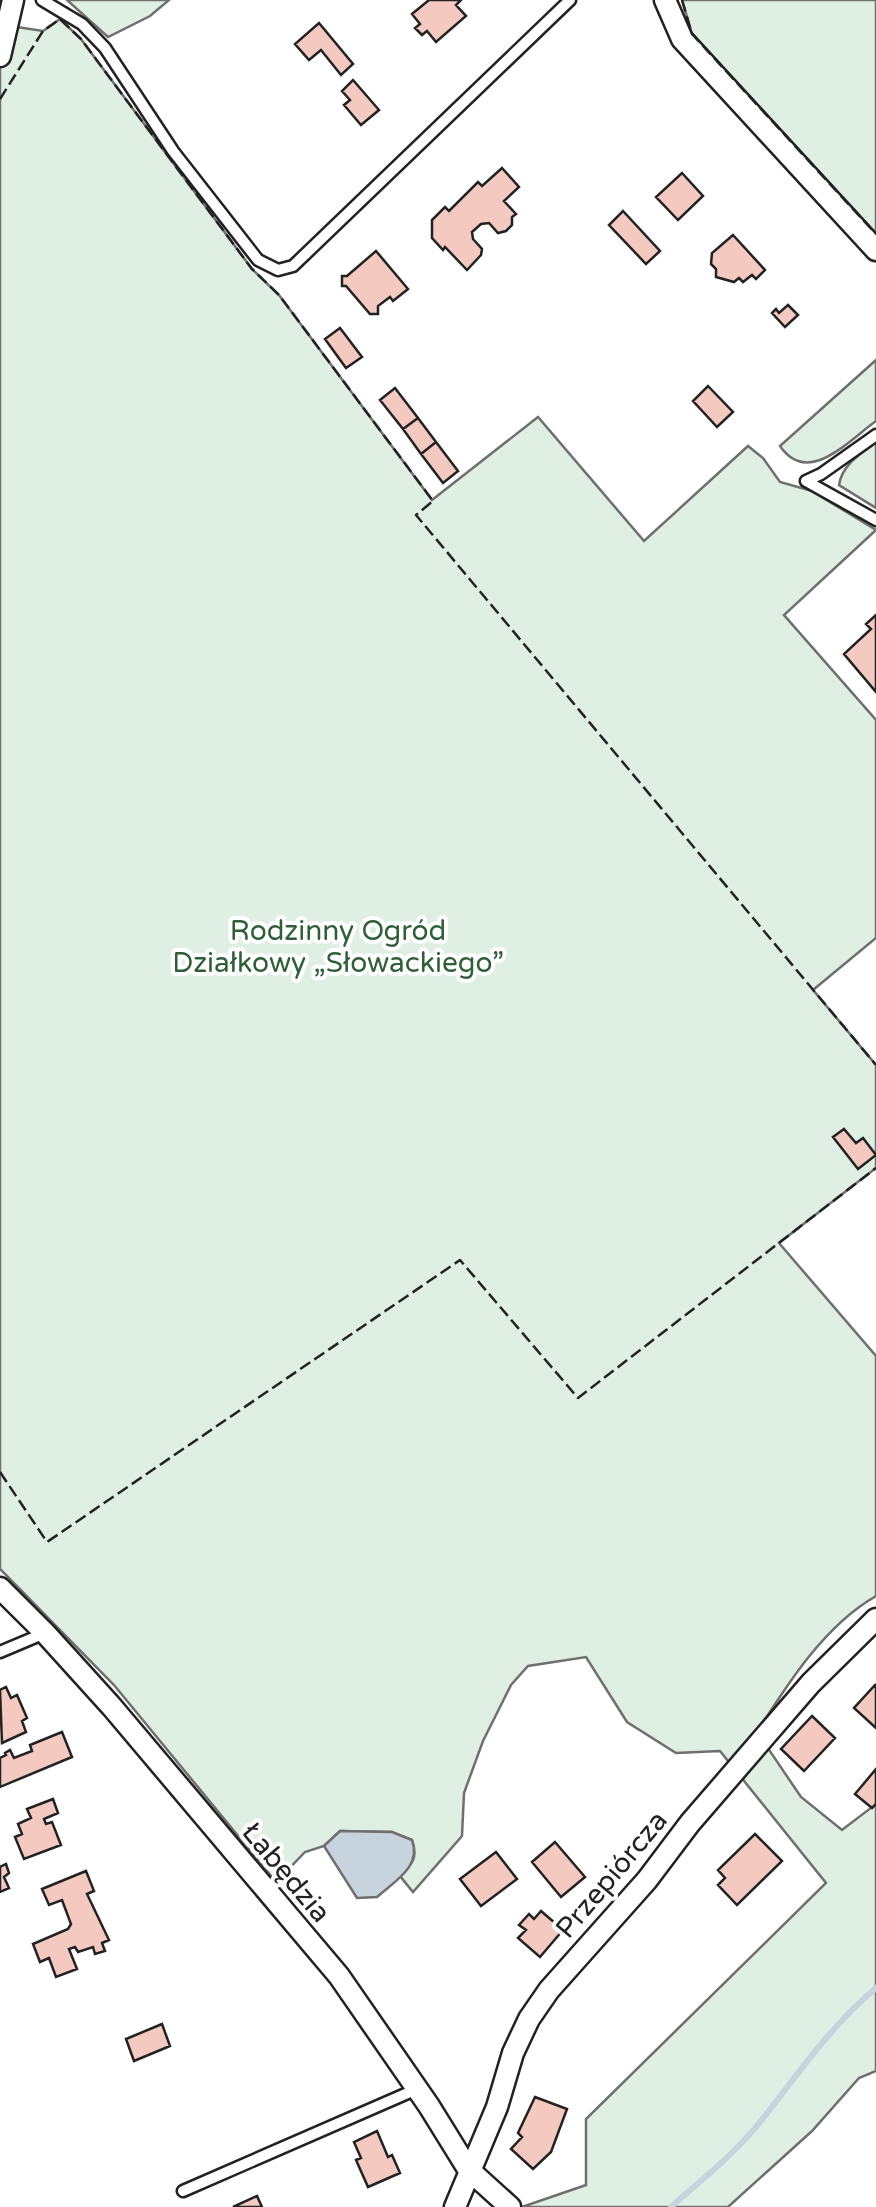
<svg xmlns="http://www.w3.org/2000/svg" width="876" height="2207" viewBox="0 0 876 2207" font-family="'Varela Round',sans-serif">
  <style>
    .green { fill: #e0efe3; stroke: #6f6f6f; stroke-width: 2.5 }
    .water { fill: #c7d3dd; stroke: #6f6f6f; stroke-width: 2.5 }
    .lines { fill: none; stroke-linecap: round; stroke-linejoin: round }
    .stream { stroke: #c7d3dd; stroke-width: 6 }
    .building { fill: #f3c9c0; stroke: #222; stroke-width: 2.5 }
    .service-casing { stroke: #222; stroke-width: 15 }
    .minor-casing { stroke: #222; stroke-width: 25 }
    .service { stroke: #fff; stroke-width: 10 }
    .minor { stroke: #fff; stroke-width: 20 }
    .fence { stroke: #222; stroke-width: 2.5; stroke-dasharray: 12 5; stroke-linecap: butt }
    .labels { text-anchor: middle; stroke-width: 8; stroke-linejoin: round; paint-order: stroke }
    .park-label { font-size: 28px; fill: #2f5e38; stroke: #fff }
    .street-label { font-size: 28px; fill: #222; stroke: #fff }
  </style>
  <rect width="100%" height="100%" fill="#fff"/>
  <path class="green" d="M 0,0 L 4,0 L 17,27 L 43,31 L 60,19 L 81,39 L 252,269 L 279,295 L 432,500 L 538,417 L 644,541 L 748,446 L 763,458 L 780,482 L 812,491 L 876,530 L 784,615 L 876,720 L 876,938 L 813,990 L 876,1065 L 876,1168 L 779,1243 L 876,1356 L 876,1596 C 825,1625 788,1683 757,1732 L 801,1797 L 842,1830 L 876,1804 L 876,2071 L 859,2078 L 812,2131 L 728,2207 L 522,2207 L 586,2185 L 586,2119 L 826,1883 L 720,1751 L 676,1753 L 627,1722 L 586,1657 L 528,1666 L 511,1685 L 483,1741 L 464,1793 L 462,1836 L 413,1892 L 400,1876 C 413,1864 418,1857 412,1840 L 392,1832 L 340,1831 L 324,1846 L 305,1852 L 276,1882 L 114,1685 L 0,1569 Z
    M 67,0 L 169,0 L 150,16 L 108,37 Z
    M 682,0 L 876,0 L 876,234 L 692,34 Z
    M 876,360 L 876,421 C 848,441 808,487 780,446 Z
    M 876,442 L 876,508 L 839,485 C 842,465 861,453 876,442 Z"/>
  <path class="water" d="M 340,1831 L 392,1832 L 412,1840 C 422,1866 395,1881 377,1897 L 357,1898 L 324,1846 Z"/>
  <g class="lines">
    <path class="stream" d="M 671,2207 C 701,2180 735,2154 760,2122 C 797,2076 830,2026 876,1988"/>
  </g>
  <path class="building" d="M 429,0 L 461,0 L 456,5 L 466,16 L 436,42 L 427,31 L 422,35 L 415,28 L 420,24 L 412,14 Z
    M 319,23 L 353,64 L 341,75 L 321,50 L 309,60 L 295,44 Z
    M 353,80 L 379,110 L 361,125 L 344,105 L 350,100 L 342,91 Z
    M 502,168 L 519,187 L 504,201 L 516,214 L 512,217 L 512,225 L 506,231 L 498,233 L 489,223 L 481,224 L 472,232 L 473,239 L 482,249 L 481,255 L 467,270 L 445,247 L 443,250 L 432,238 L 432,220 L 445,207 L 449,211 L 478,182 L 482,186 Z
    M 682,173 L 703,196 L 678,220 L 656,197 Z
    M 623,211 L 660,251 L 646,264 L 609,225 Z
    M 733,235 L 765,270 L 756,279 L 752,275 L 743,282 L 739,278 L 734,282 L 716,277 L 716,269 L 711,264 L 712,253 Z
    M 376,251 L 408,289 L 393,301 L 390,297 L 378,306 L 378,314 L 370,314 L 346,286 L 342,286 L 342,276 L 347,276 Z
    M 788,305 L 798,315 L 785,327 L 772,313 L 776,309 L 779,313 Z
    M 340,328 L 362,357 L 346,368 L 325,339 Z
    M 708,386 L 733,412 L 717,427 L 693,401 Z
    M 395,388 L 418,418 L 403,429 L 380,400 Z
    M 418,418 L 436,442 L 421,454 L 403,429 Z
    M 436,442 L 458,471 L 443,483 L 421,454 Z
    M 876,615 L 876,692 L 844,654 L 871,629 L 866,624 Z
    M 844,1129 L 856,1143 L 863,1138 L 876,1155 L 858,1169 L 833,1137 Z
    M 875,1685 L 876,1686 L 876,1728 L 854,1708 Z
    M 6,1687 L 11,1698 L 17,1695 L 27,1718 L 22,1721 L 26,1732 L 2,1743 L 0,1690 Z
    M 812,1716 L 835,1738 L 804,1771 L 781,1749 Z
    M 62,1732 L 72,1757 L 0,1787 L 0,1758 L 6,1755 L 5,1753 L 10,1750 L 14,1758 L 32,1751 L 30,1745 Z
    M 876,1769 L 876,1804 L 872,1808 L 855,1794 Z
    M 53,1799 L 58,1813 L 44,1819 L 46,1824 L 52,1822 L 61,1845 L 24,1859 L 15,1837 L 22,1834 L 18,1824 L 31,1818 L 27,1809 Z
    M 755,1834 L 782,1861 L 737,1905 L 718,1885 L 725,1878 L 718,1870 Z
    M 555,1842 L 585,1877 L 561,1897 L 532,1862 Z
    M 496,1852 L 517,1879 L 481,1906 L 460,1879 Z
    M 6,1864 L 9,1873 L 4,1877 L 9,1888 L 0,1892 L 0,1867 Z
    M 86,1871 L 94,1891 L 87,1894 L 109,1940 L 102,1943 L 105,1951 L 95,1954 L 93,1947 L 78,1952 L 75,1947 L 69,1949 L 77,1969 L 56,1977 L 49,1958 L 40,1962 L 33,1944 L 68,1929 L 71,1924 L 62,1900 L 49,1905 L 42,1889 Z
    M 541,1911 L 563,1930 L 540,1957 L 518,1938 L 526,1930 L 519,1925 L 529,1914 L 534,1919 Z
    M 162,2024 L 170,2046 L 134,2061 L 126,2039 Z
    M 535,2097 L 567,2109 L 551,2152 L 533,2169 L 511,2149 L 522,2137 L 518,2133 Z
    M 377,2131 L 388,2157 L 392,2155 L 400,2173 L 368,2187 L 356,2160 L 361,2158 L 354,2142 Z
    M 257,2196 L 262,2207 L 233,2207 Z"/>
  <g class="lines">
    <g class="service-casing">
      <path id="service" d="M 42,0 L 82,24 L 105,48 L 173,151 L 258,260 L 278,270 L 293,266 L 570,0
        M 806,481 L 821,474 L 876,435
        M 806,481 L 876,520
        M 0,1652 L 45,1633
        M 183,2191 L 417,2089"/>
    </g>
    <g class="minor-casing">
      <path id="minor" d="M 665,0 L 682,39 L 876,250
        M 0,56 L 13,0
        M 0,1588 L 45,1633 L 112,1707 L 339,1976 L 429,2106 L 468,2169 L 510,2207
        M 455,2207 L 497,2107 L 513,2053 L 529,2019 L 549,1990 L 647,1880 L 690,1823 L 811,1683 L 876,1619"/>
    </g>
    <use href="#service" class="service"/>
    <use href="#minor" class="minor"/>
    <path class="fence" d="M 682,0 L 692,34 L 876,234
      M 0,99 L 43,31 L 60,19 L 81,39 L 252,269 L 279,295 L 433,501 L 416,515 L 876,1065
      M 0,1472 L 47,1542 L 460,1260 L 578,1398 L 876,1168"/>
  </g>
  <g class="labels">
    <g class="park-label">
      <text x="338" y="940">Rodzinny Ogród<tspan x="338" dy="32">Działkowy „Słowackiego”</tspan></text>
    </g>
    <g class="street-label">
      <text transform="translate(287 1872) rotate(50)" y="10">Łabędzia</text>
      <text transform="translate(611 1874) rotate(-50)" y="10">Przepiórcza</text>
    </g>
  </g>
</svg>
